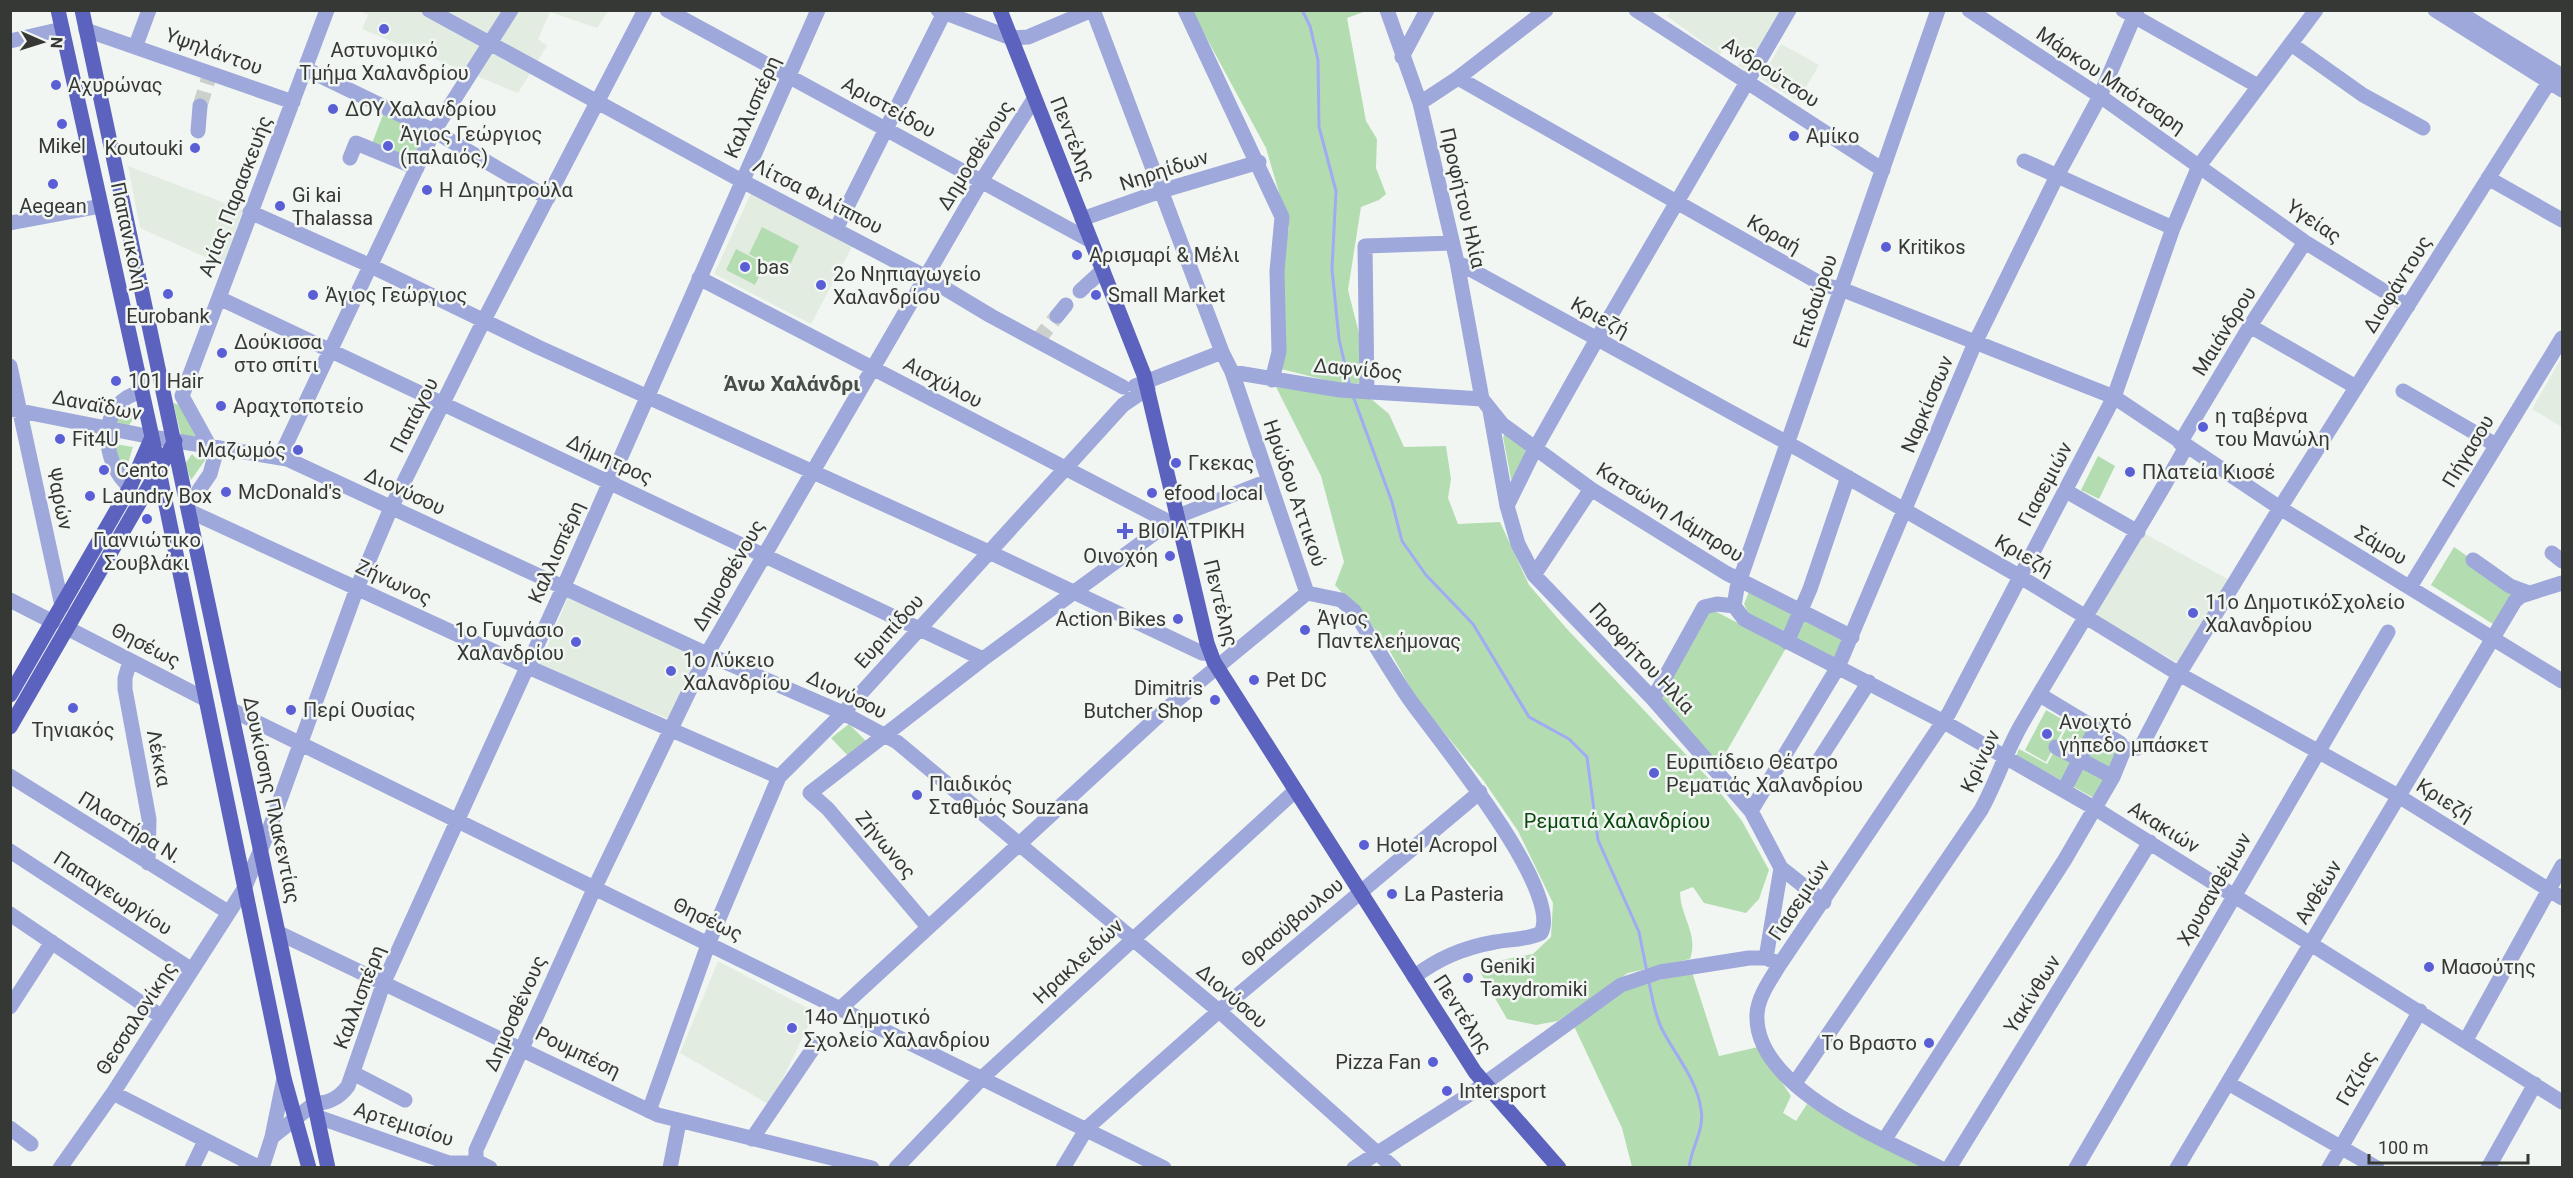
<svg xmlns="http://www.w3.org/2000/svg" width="2573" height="1178" viewBox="0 0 2573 1178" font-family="Roboto,sans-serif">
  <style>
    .built { fill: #e2ece1 }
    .green { fill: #b3ddb0 }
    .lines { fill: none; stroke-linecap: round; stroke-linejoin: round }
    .stream { stroke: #a0abf4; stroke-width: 3 }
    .minor-tunnel { stroke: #ccd0cc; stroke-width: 15; stroke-dasharray: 15 8; stroke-linecap: butt }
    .minor { stroke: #9fa8db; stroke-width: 15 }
    .major { stroke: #5c63bf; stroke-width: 15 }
    .poi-dot { fill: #5a5fd6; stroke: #f2f6f2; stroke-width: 2 }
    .labels { text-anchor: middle; stroke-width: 5; stroke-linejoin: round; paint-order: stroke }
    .poi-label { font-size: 20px; fill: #363836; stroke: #f2f6f2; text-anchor: start }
    .street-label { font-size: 20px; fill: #363836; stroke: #f2f6f2 }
    .park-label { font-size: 20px; fill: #09480c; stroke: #f2f6f2 }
    .neighbourhood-label { font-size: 21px; font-weight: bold; fill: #494d49; stroke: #f2f6f2 }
  </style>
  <rect width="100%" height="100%" fill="#f2f6f2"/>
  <path class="built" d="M 1672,10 L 1782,11 L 1744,69 L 1738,66 L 1742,58 L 1724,47 L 1720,55 L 1667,16 Z
    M 360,11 L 608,11 L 597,28 L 550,12 L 538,39 L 547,46 L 518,93 L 362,29 L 368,15 Z
    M 1781,44 L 1819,65 L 1798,101 L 1761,79 Z
    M 128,166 L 243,210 L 223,265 L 140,228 Z
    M 751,193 L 852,247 L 811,324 L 714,274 Z
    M 2560,360 L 2562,361 L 2562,427 L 2532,409 Z
    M 2142,532 L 2231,581 L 2184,666 L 2095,617 Z
    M 568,597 L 699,657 L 669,719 L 539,666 Z
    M 718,961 L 815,1012 L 770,1105 L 680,1053 Z"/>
  <path class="green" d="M 1192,11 L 1366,11 L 1347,18 L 1366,121 L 1377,139 L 1376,168 L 1386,194 L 1379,200 L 1361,207 L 1348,290 L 1363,349 L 1361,383 L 1341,384 L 1277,368 L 1280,276 L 1289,227 L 1266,148 Z
    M 384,112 L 425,134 L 407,171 L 368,154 Z
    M 762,227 L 799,246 L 786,273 L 749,254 Z
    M 736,249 L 765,264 L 755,285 L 726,270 Z
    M 1276,387 L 1369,397 L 1389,414 L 1404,447 L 1446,446 L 1451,479 L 1448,498 L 1458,524 L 1500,522 L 1529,585 L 1567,629 L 1712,782 L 1742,821 L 1769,870 L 1759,899 L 1746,913 L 1704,903 L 1693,887 L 1680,892 C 1680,916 1699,934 1690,959 L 1628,973 L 1558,1021 L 1536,1025 L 1507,1019 L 1480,972 L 1502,960 L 1533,954 L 1551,937 L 1553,903 L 1518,831 L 1483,780 L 1416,698 L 1382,637 L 1335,585 L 1344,562 L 1321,476 Z
    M 173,403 L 180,405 L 197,439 L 181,435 Z
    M 129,406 L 133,419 L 128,427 L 113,424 Z
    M 1505,434 L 1528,447 L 1512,484 L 1503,437 Z
    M 110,443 L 133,447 L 125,473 Z
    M 192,454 L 196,458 L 206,459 L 191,480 L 185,464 Z
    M 2098,456 L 2115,466 L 2099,499 L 2081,490 Z
    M 2454,547 L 2518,591 L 2496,626 L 2431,585 Z
    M 1750,589 L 1797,614 L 1785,637 L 1749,615 L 1744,604 Z
    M 1713,610 L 1786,648 L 1717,768 L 1660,698 L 1706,611 Z
    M 1802,616 L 1845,641 L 1835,662 L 1790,641 Z
    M 2046,710 L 2067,722 L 2046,762 L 2025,750 Z
    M 2070,722 L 2122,750 L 2096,799 L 2016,756 L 2019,749 L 2047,764 Z
    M 849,724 L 869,744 L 851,759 L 831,738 Z
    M 1692,972 L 1719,1056 L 1758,1047 L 1791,1096 L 1783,1113 L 1796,1121 L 1807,1104 L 1931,1167 L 1632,1167 L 1622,1128 L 1573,1024 L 1631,987 Z"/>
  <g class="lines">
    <path class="stream" d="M 1302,10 L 1310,26 L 1318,60 L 1319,127 L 1336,191 L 1332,269 L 1339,339 L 1350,387
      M 1353,396 L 1392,502 L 1402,541 L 1426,575 L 1473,624 L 1529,717 L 1569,739 L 1587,757 L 1598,840 L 1639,932 L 1647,972
      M 1649,982 C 1652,997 1655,1017 1663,1031 C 1676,1056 1697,1080 1701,1109 C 1705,1130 1691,1147 1689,1168"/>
    <path class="minor-tunnel" d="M 200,106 L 208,80
      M 1038,340 L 1057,316"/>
    <path class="minor" d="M 429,10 L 742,181 L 926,277 L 991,316 L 1123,387
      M 667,10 L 1091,241
      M 938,10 L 1011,38 L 1028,37 L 1092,10
      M 1093,10 L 1222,352 L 1232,372 L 1307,593
      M 1185,10 L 1282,217 L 1277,271 L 1279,352 L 1272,380
      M 1387,10 L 1420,103 L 1457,262 L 1482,399 L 1502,424 L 1591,489 L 1726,573 L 1852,637
      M 1636,10 L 1883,170
      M 1969,10 L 2100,96 L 2305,242 L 2408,306
      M 2123,10 L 2258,86
      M 2435,10 L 2562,90
      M 2455,10 L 2562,76
      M 86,30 L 293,102
      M 10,41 L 62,29
      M 2291,44 L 2363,95 L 2423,128
      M 136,45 L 149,10
      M 1402,57 L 1427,10
      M 306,69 L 434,131 L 548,198
      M 1458,78 L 1823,285 L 1841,289 L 2114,397 L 2280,508 L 2562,681
      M 1420,103 L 1458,78 L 1546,10
      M 198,131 L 200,106
      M 350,158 L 356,143 L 417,168
      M 2024,161 L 2173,228
      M 2488,178 L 2562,220
      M 250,212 L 371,266 L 538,347 L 989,552 L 1202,653 L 1211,654
      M 1082,219 L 1161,191 L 1259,162
      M 10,223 L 101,206
      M 836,229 L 944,13
      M 1457,262 L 1802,451 L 2019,576 L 2179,674 L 2400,797 L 2562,898
      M 699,278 L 1169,522
      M 1080,291 L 1103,270
      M 219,298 L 983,659
      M 1057,316 L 1066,305
      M 2250,326 L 2356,387
      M 10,366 L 62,606
      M 1232,372 L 1340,390 L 1482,399
      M 1135,386 L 1222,352
      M 2403,391 L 2496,445
      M 1367,392 L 1365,246 L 1452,243
      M 10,409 L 152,437 L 287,459 L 707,654 L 843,713 L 897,742 L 1219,1011 L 1394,1168
      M 1490,411 L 1507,506 L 1518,544 L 1534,575 L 1653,699 L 1751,811 L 1781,868 L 1824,902
      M 2180,443 L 2250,326 L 2305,242
      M 280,457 L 434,131 L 511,10
      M 130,487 C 100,462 97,401 141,392
      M 199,490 L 210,474 L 215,456 L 182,396 L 327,10
      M 2066,491 L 2138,532
      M 1507,506 L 1535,449 L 1597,339 L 1789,10
      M 189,511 L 528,667 L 779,777
      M 2552,553 L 2562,561
      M 2473,560 L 2510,586 L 2529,593
      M 1534,575 L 1591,489
      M 2410,587 L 2562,338
      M 1307,593 L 1341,600 L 1354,611 C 1373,641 1390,671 1410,700 C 1437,738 1564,891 1541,933 C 1527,940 1510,939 1495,942 C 1466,947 1437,959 1414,977
      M 10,600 L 53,622
      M 1734,606 L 1744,619 L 1944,722 L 2096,809 L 2562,1102
      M 1734,606 L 1737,588 L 1938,10
      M 67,628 L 205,699
      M 1787,642 L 1810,589 L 1848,477
      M 130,661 L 125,678 L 125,689 L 149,819 L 148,863
      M 2040,695 L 2120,743 L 2124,750
      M 1653,699 L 1704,607 L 1717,604 L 1734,606
      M 232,710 L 1164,1168
      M 2056,747 L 2113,777
      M 2124,750 L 2138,748 L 2143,743 L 2179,674 L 2280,508 L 2549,82
      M 1817,763 L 1869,682
      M 10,776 L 228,912
      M 2064,790 L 2096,728
      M 1751,811 L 1838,667 L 1975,343 L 2057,176 L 2100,96 L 2137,10
      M 10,851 L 192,970
      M 10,914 L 162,1017
      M 928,927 L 828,809 L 810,793 L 983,659 L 1178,516 L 1268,481
      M 279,933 L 658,1115 L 872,1168
      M 1766,958 L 1781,868
      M 10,1007 L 52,942
      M 842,1007 L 1165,710 L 1307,593
      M 2466,1040 L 2562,866
      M 353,1073 L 405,1100
      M 1795,1083 L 1981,810 C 1996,783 2005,754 2020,727 C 2074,633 2133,542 2186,447
      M 2228,1083 L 2377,1168
      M 113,1093 L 260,1168
      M 649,1111 L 709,942 L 779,777 L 843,713 L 1123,405 L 1148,388
      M 318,1117 L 449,1163 L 479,1163
      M 10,1128 L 31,1144
      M 272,1137 L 315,1103 C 328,1104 340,1097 348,1086 L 384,982 L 564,586 L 818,10
      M 752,1139 L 816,1044
      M 1885,1139 L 2064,861 L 2113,777 L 2124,750
      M 60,1168 L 113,1093 L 244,889 L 269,830 L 357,588 L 391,508 L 484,320 L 645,10
      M 192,1168 L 205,1141
      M 262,1168 L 272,1137 L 284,1078
      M 490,1168 L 476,1161 L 476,1150 L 595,887 L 707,654 L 982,180 L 1034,99
      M 670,1168 L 679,1122
      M 896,1168 L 983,1077 L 1295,791
      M 1063,1168 L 1087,1128 L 1219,1011 L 1480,792
      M 1354,1168 L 1470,1094 L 1621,985 L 1660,972 L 1749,958 L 1766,958 L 1780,964
      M 1940,1168 C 1886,1140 1753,1088 1757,1014 C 1758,996 1771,979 1780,964 L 1949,713 L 2114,397 L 2173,228 L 2199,166 L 2316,10
      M 1949,1168 L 2150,842
      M 2076,1168 L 2388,632
      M 2177,1168 L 2515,601 L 2521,596 L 2562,583
      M 2329,1168 L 2420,1011
      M 2488,1168 L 2535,1084"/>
    <path class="major" d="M 58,10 L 152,437 L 284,1078 L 309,1168
      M 82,10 L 328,1168
      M 1000,10 L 1144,375 L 1207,643 L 1214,662 L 1475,1072 L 1559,1168
      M 10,695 L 130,487 L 152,437
      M 10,727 L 175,441"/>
  </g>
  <g class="poi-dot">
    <circle cx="384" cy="29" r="6"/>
    <circle cx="56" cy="85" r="6"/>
    <circle cx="333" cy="109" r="6"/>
    <circle cx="62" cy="124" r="6"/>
    <circle cx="1794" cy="136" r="6"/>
    <circle cx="388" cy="146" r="6"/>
    <circle cx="195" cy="148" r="6"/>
    <circle cx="53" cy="184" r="6"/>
    <circle cx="427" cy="190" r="6"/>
    <circle cx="280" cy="206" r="6"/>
    <circle cx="1886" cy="247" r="6"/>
    <circle cx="1077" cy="255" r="6"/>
    <circle cx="745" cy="267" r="6"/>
    <circle cx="821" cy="285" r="6"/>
    <circle cx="168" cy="294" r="6"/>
    <circle cx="313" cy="295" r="6"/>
    <circle cx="1096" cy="295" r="6"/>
    <circle cx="222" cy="353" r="6"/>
    <circle cx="116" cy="381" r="6"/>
    <circle cx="221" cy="406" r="6"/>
    <circle cx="2203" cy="427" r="6"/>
    <circle cx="60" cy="439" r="6"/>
    <circle cx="298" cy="450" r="6"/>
    <circle cx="1176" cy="463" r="6"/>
    <circle cx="104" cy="470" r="6"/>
    <circle cx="2130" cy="472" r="6"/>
    <circle cx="226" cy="492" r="6"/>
    <circle cx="1152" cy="493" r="6"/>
    <circle cx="90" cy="496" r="6"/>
    <circle cx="147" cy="519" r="6"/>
    <path d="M1122 522h6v6h6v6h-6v6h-6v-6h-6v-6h6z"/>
    <circle cx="1170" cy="556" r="6"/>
    <circle cx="2193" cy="613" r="6"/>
    <circle cx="1178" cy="619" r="6"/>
    <circle cx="1305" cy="630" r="6"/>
    <circle cx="576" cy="642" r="6"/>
    <circle cx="671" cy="671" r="6"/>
    <circle cx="1254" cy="680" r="6"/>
    <circle cx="1215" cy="700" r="6"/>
    <circle cx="73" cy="708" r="6"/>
    <circle cx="291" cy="710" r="6"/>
    <circle cx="2047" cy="734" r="6"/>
    <circle cx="1654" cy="773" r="6"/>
    <circle cx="917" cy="795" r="6"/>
    <circle cx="1364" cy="845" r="6"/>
    <circle cx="1392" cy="894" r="6"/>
    <circle cx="2429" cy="967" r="6"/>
    <circle cx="1468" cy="978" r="6"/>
    <circle cx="792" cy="1028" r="6"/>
    <circle cx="1929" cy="1043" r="6"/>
    <circle cx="1433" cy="1062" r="6"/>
    <circle cx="1447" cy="1091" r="6"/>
  </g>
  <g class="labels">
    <g class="poi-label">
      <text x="384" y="57" text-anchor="middle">Αστυνομικό<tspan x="384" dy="23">Τμήμα Χαλανδρίου</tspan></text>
      <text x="68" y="92">Αχυρώνας</text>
      <text x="345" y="116">ΔΟΥ Χαλανδρίου</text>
      <text x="400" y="141">Άγιος Γεώργιος<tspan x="400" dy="23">(παλαιός)</tspan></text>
      <text x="1806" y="143">Αμίκο</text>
      <text x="62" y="153" text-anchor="middle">Mikel</text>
      <text x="183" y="155" text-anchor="end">Koutouki</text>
      <text x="439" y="197">Η Δημητρούλα</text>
      <text x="292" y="202">Gi kai<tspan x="292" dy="23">Thalassa</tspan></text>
      <text x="53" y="213" text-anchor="middle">Aegean</text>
      <text x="1898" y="254">Kritikos</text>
      <text x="1089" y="262">Αρισμαρί &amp; Μέλι</text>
      <text x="757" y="274">bas</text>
      <text x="833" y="281">2ο Νηπιαγωγείο<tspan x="833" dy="23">Χαλανδρίου</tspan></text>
      <text x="325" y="302">Άγιος Γεώργιος</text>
      <text x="1108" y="302">Small Market</text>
      <text x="168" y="323" text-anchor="middle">Eurobank</text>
      <text x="234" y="349">Δούκισσα<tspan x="234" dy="23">στο σπίτι</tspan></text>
      <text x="128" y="388">101 Hair</text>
      <text x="233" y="413">Αραχτοποτείο</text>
      <text x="2215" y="423">η ταβέρνα<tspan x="2215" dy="23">του Μανώλη</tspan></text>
      <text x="72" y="446">Fit4U</text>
      <text x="286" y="457" text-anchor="end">Μαζωμός</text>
      <text x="1188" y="470">Γκεκας</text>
      <text x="116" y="477">Cento</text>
      <text x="2142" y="479">Πλατεία Κιοσέ</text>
      <text x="238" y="499">McDonald's</text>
      <text x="1164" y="500">efood local</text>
      <text x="102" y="503">Laundry Box</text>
      <text x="1138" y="538">ΒΙΟΙΑΤΡΙΚΗ</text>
      <text x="147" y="547" text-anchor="middle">Γιαννιώτικο<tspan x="147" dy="23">Σουβλάκι</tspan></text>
      <text x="1158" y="563" text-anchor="end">Οινοχόη</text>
      <text x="2205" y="609">11ο ΔημοτικόΣχολείο<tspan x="2205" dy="23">Χαλανδρίου</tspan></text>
      <text x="1317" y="625">Άγιος<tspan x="1317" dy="23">Παντελεήμονας</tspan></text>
      <text x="1166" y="626" text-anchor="end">Action Bikes</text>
      <text x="564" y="637" text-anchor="end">1ο Γυμνάσιο<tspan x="564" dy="23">Χαλανδρίου</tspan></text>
      <text x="683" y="667">1ο Λύκειο<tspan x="683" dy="23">Χαλανδρίου</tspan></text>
      <text x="1266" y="687">Pet DC</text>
      <text x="1203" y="695" text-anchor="end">Dimitris<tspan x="1203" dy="23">Butcher Shop</tspan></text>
      <text x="303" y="717">Περί Ουσίας</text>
      <text x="2059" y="729">Ανοιχτό<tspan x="2059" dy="23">γήπεδο μπάσκετ</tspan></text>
      <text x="73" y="737" text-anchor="middle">Τηνιακός</text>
      <text x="1666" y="769">Ευριπίδειο Θέατρο<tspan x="1666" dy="23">Ρεματιάς Χαλανδρίου</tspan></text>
      <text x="929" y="791">Παιδικός<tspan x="929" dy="23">Σταθμός Souzana</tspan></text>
      <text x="1376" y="852">Hotel Acropol</text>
      <text x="1404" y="901">La Pasteria</text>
      <text x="1480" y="973">Geniki<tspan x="1480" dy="23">Taxydromiki</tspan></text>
      <text x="2441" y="974">Μασούτης</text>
      <text x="804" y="1024">14ο Δημοτικό<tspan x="804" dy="23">Σχολείο Χαλανδρίου</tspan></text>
      <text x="1917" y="1050" text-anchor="end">Το Βραστο</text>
      <text x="1421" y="1069" text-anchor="end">Pizza Fan</text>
      <text x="1459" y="1098">Intersport</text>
    </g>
    <g class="street-label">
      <text transform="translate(214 51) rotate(20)" y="7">Υψηλάντου</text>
      <text transform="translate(1771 72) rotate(33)" y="7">Ανδρούτσου</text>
      <text transform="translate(2111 80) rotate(34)" y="7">Μάρκου Μπότσαρη</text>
      <text transform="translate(752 107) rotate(-66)" y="7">Καλλισπέρη</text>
      <text transform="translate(889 107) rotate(29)" y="7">Αριστείδου</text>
      <text transform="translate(1073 139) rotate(68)" y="7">Πεντέλης</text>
      <text transform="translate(975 155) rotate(-58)" y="7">Δημοσθένους</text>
      <text transform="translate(1164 170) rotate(-18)" y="7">Νηρηίδων</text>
      <text transform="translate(235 196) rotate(-69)" y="7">Αγίας Παρασκευής</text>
      <text transform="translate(818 196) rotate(27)" y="7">Λίτσα Φιλίππου</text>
      <text transform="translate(1463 198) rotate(77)" y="7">Προφήτου Ηλία</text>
      <text transform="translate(2314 221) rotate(34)" y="7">Υγείας</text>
      <text transform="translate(1774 234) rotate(30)" y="7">Κοραή</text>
      <text transform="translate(129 236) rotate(78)" y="7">Παπανικολή</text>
      <text transform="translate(2397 284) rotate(-58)" y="7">Διοφάντους</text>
      <text transform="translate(1815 301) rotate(-71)" y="7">Επιδαύρου</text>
      <text transform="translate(1600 317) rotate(29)" y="7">Κριεζή</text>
      <text transform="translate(2224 331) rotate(-58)" y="7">Μαιάνδρου</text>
      <text transform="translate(1358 369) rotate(5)" y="7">Δαφνίδος</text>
      <text transform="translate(943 382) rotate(28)" y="7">Αισχύλου</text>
      <text transform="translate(1927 404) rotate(-67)" y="7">Ναρκίσσων</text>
      <text transform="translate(97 405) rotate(11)" y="7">Δαναΐδων</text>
      <text transform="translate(414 415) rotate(-63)" y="7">Παπάγου</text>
      <text transform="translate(2468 451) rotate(-59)" y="7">Πήγασου</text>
      <text transform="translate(610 459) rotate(25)" y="7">Δήμητρος</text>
      <text transform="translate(2045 484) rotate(-62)" y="7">Γιασεμιών</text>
      <text transform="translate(405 491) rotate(25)" y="7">Διονύσου</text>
      <text transform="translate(1295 493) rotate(71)" y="7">Ηρώδου Αττικού</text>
      <text transform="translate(60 499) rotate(78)" y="7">Ψαρών</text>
      <text transform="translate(1670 512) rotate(32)" y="7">Κατσώνη Λάμπρου</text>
      <text transform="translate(2381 545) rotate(31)" y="7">Σάμου</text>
      <text transform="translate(556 552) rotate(-66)" y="7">Καλλισπέρη</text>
      <text transform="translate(2024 555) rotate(30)" y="7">Κριεζή</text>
      <text transform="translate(728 575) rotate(-60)" y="7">Δημοσθένους</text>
      <text transform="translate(394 582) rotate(25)" y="7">Ζήνωνος</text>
      <text transform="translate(1221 603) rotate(76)" y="7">Πεντέλης</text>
      <text transform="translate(889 631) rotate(-48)" y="7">Ευριπίδου</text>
      <text transform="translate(146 645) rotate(27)" y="7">Θησέως</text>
      <text transform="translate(1642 658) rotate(47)" y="7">Προφήτου Ηλία</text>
      <text transform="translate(847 694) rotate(26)" y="7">Διονύσου</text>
      <text transform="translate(159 758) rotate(79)" y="7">Λέκκα</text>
      <text transform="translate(1980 761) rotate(-65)" y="7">Κρίνων</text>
      <text transform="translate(272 800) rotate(78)" y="7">Δουκίσσης Πλακεντίας</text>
      <text transform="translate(2445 800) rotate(32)" y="7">Κριεζή</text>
      <text transform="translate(130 827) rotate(32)" y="7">Πλαστήρα Ν.</text>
      <text transform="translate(2164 827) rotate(32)" y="7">Ακακιών</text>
      <text transform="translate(886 845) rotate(50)" y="7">Ζήνωνος</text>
      <text transform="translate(2214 889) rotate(-60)" y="7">Χρυσανθέμων</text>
      <text transform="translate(2318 892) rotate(-59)" y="7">Ανθέων</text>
      <text transform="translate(113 893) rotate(33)" y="7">Παπαγεωργίου</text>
      <text transform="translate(1799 900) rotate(-56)" y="7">Γιασεμιών</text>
      <text transform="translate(708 919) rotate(26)" y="7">Θησέως</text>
      <text transform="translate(1292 922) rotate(-40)" y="7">Θρασύβουλου</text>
      <text transform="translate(1078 961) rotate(-43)" y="7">Ηρακλειδών</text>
      <text transform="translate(2032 994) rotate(-58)" y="7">Υακίνθων</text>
      <text transform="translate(1232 996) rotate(41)" y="7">Διονύσου</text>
      <text transform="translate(359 997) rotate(-69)" y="7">Καλλισπέρη</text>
      <text transform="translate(515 1013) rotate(-66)" y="7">Δημοσθένους</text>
      <text transform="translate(1463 1014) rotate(57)" y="7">Πεντέλης</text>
      <text transform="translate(136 1018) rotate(-57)" y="7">Θεσσαλονίκης</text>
      <text transform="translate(578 1052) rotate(26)" y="7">Ρουμπέση</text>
      <text transform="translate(2356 1078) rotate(-60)" y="7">Γαζίας</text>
      <text transform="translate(404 1124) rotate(18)" y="7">Αρτεμισίου</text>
    </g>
    <g class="park-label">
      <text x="1617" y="828">Ρεματιά Χαλανδρίου</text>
    </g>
    <g class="neighbourhood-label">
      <text x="792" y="391">Άνω Χαλάνδρι</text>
    </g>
  </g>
  <rect width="2573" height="1178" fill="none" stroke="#363836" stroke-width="24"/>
  <g transform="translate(42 42) rotate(93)" stroke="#f2f6f2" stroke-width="4.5" paint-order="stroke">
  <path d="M0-4.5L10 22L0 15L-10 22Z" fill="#363836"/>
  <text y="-9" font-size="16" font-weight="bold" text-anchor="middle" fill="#363836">N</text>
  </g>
  <path d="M2369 1154v9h159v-9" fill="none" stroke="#363836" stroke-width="3"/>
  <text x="2378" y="1154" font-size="18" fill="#363836" stroke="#f2f6f2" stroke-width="4.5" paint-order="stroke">100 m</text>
</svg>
